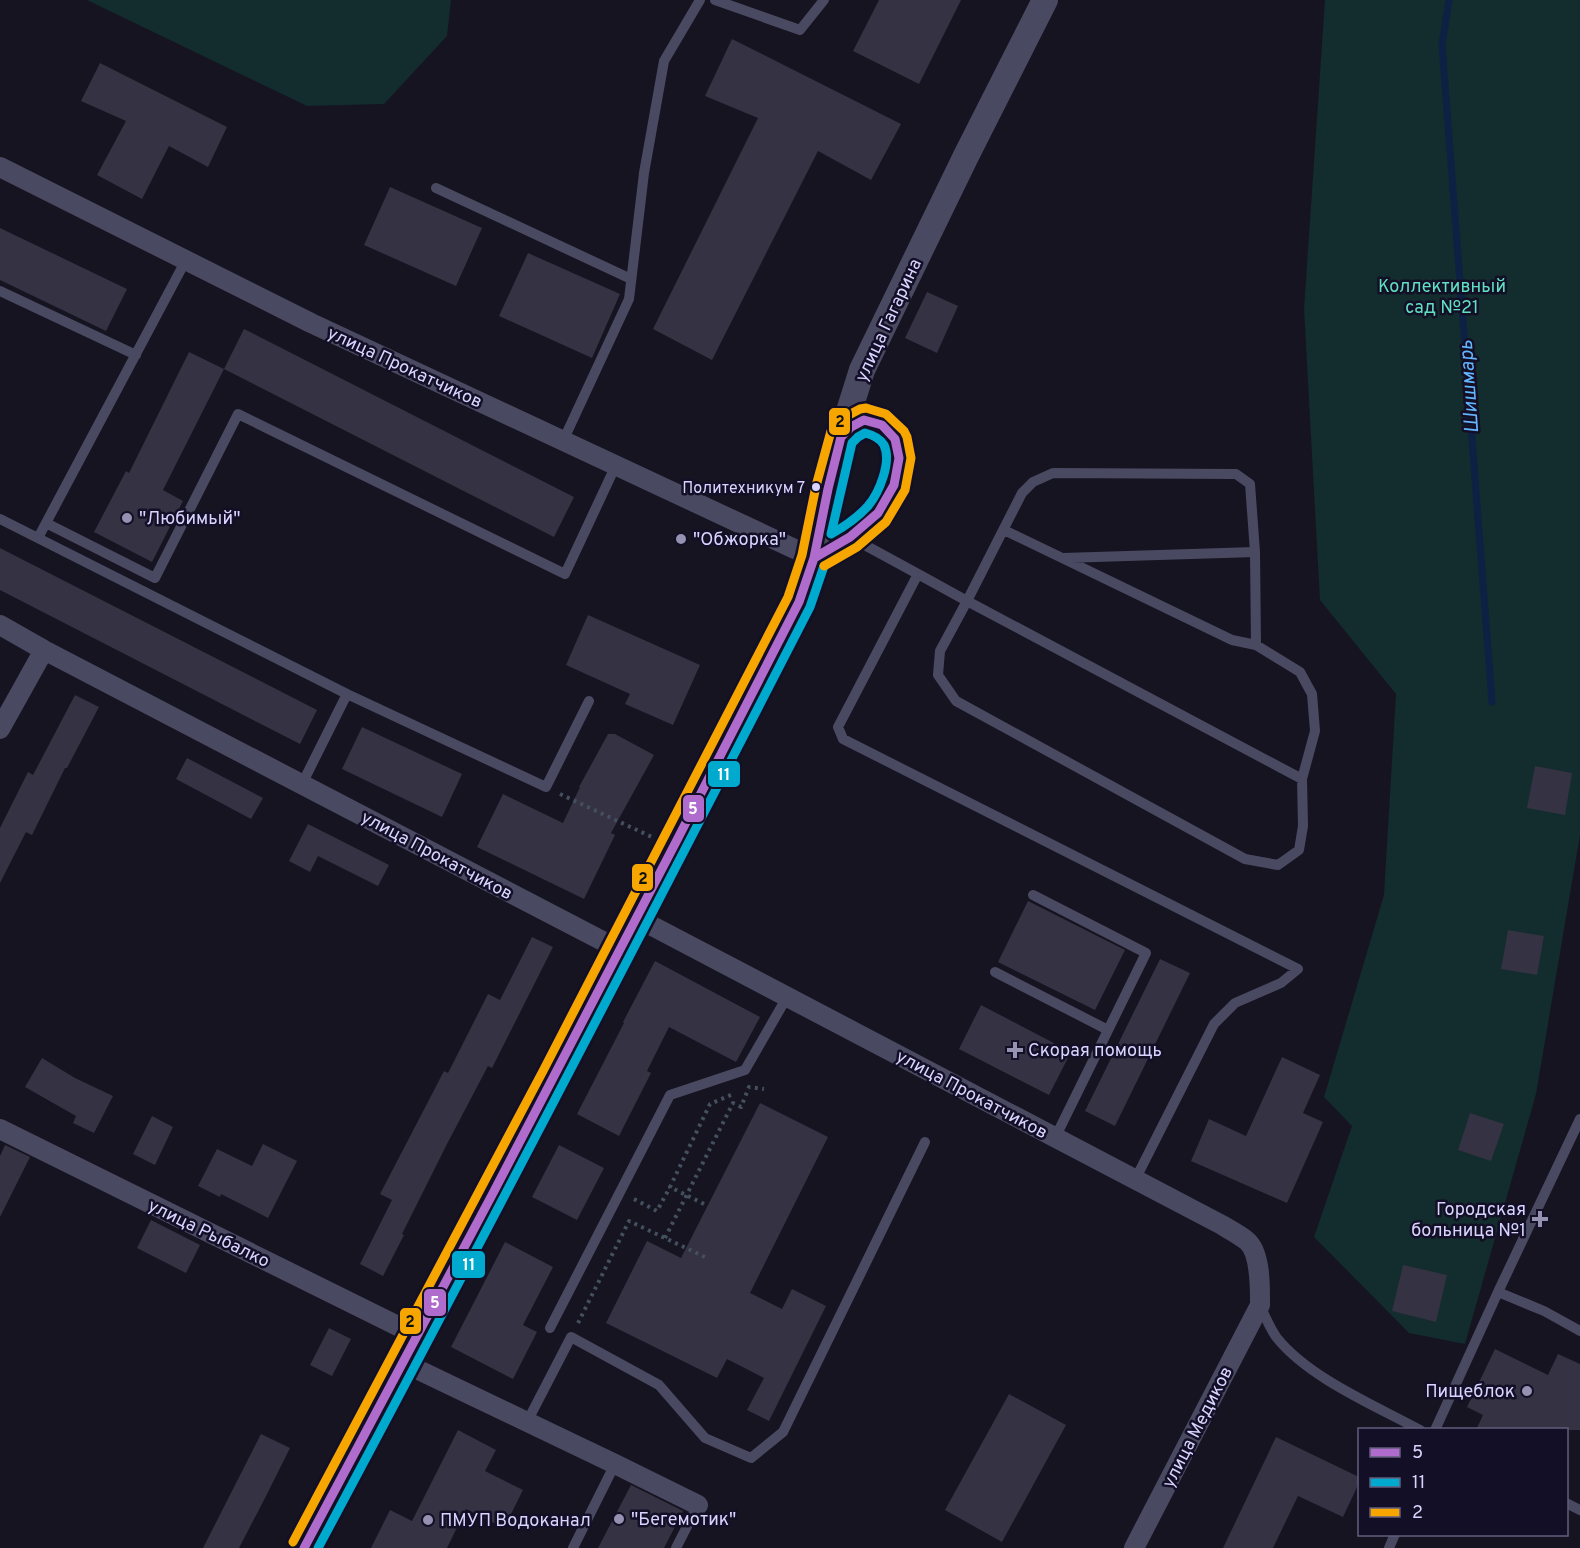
<svg xmlns="http://www.w3.org/2000/svg" width="1580" height="1548" viewBox="0 0 1580 1548" font-family="Overpass,sans-serif">
  <style>
    .green { fill: #132c2d }
    .lines { fill: none; stroke-linecap: round; stroke-linejoin: round }
    .stream { stroke: #0d2144; stroke-width: 7 }
    .building { fill: #343243 }
    .path { stroke: #44505f; stroke-width: 4; stroke-dasharray: 3 4.5; stroke-linecap: butt }
    .service { stroke: #4a4962; stroke-width: 10 }
    .minor { stroke: #4a4962; stroke-width: 20 }
    .tertiary { stroke: #4a4962; stroke-width: 26 }
    .bus-1-casing { stroke: #130f26; stroke-width: 14 }
    .bus-2-casing { stroke: #130f26; stroke-width: 14 }
    .bus-3-casing { stroke: #130f26; stroke-width: 14 }
    .bus-1 { stroke: #b06ccc; stroke-width: 9 }
    .bus-2 { stroke: #00a9ce; stroke-width: 9 }
    .bus-3 { stroke: #f7a600; stroke-width: 9 }
    .bus-dot { fill: #d9d4ff; stroke: #130f26; stroke-width: 2 }
    .poi-dot { fill: #9591b1; stroke: #130f26; stroke-width: 2 }
    .labels { text-anchor: middle; stroke-width: 5; stroke-linejoin: round; paint-order: stroke }
    .bus-label { font-size: 16px; fill: #d9d4ff; stroke: #130f26; text-anchor: end }
    .park-label { font-size: 18px; fill: #5fe0c0; stroke: #130f26 }
    .street-label { font-size: 18px; fill: #d9d4ff; stroke: #130f26 }
    .poi-label { font-size: 18px; fill: #d9d4ff; stroke: #130f26; text-anchor: start }
    .water-label { font-size: 20px; font-style: italic; fill: #62b6ff; stroke: #130f26 }
    .line-badge { stroke: #130f26; stroke-width: 2 }
    .badge-label { font-size: 16px; text-anchor: middle; font-weight: bold; fill: #fff }
    .pale-badge-label { font-size: 16px; text-anchor: middle; font-weight: bold; fill: #111 }
  </style>
  <rect width="100%" height="100%" fill="#161421"/>
  <path class="green" d="M 87,0 L 451,0 L 447,36 L 384,104 L 307,106 Z
    M 1325,0 L 1580,0 L 1580,835 L 1536,1094 L 1465,1344 L 1409,1333 L 1314,1237 L 1352,1126 L 1324,1097 L 1384,895 L 1396,694 L 1320,600 L 1304,309 Z"/>
  <g class="lines">
    <path class="stream" d="M 1449,0 L 1442,45 L 1492,702"/>
  </g>
  <path class="building" d="M 879,0 L 961,0 L 919,84 L 853,51 Z
    M 732,39 L 901,124 L 871,180 L 818,151 L 712,360 L 653,329 L 758,118 L 705,96 Z
    M 100,63 L 227,127 L 208,167 L 169,146 L 142,199 L 97,175 L 126,121 L 81,101 Z
    M 390,187 L 482,228 L 456,286 L 364,245 Z
    M 0,228 L 127,289 L 106,331 L 0,280 Z
    M 528,253 L 620,294 L 592,358 L 499,316 Z
    M 927,292 L 958,306 L 937,353 L 905,338 Z
    M 244,329 L 574,497 L 554,537 L 224,369 Z
    M 189,352 L 224,369 L 163,490 L 183,501 L 152,562 L 94,532 L 126,471 L 129,473 Z
    M 0,548 L 317,710 L 300,744 L 0,590 Z
    M 588,615 L 700,665 L 673,725 L 625,704 L 630,694 L 566,665 Z
    M 75,695 L 99,707 L 67,768 L 65,768 L 32,835 L 26,832 L 0,883 L 0,828 L 28,772 L 33,775 Z
    M 362,727 L 462,774 L 442,817 L 342,769 Z
    M 608,734 L 615,734 L 654,755 L 611,833 L 615,835 L 584,899 L 477,847 L 503,794 L 563,823 L 580,787 L 579,787 Z
    M 187,758 L 263,798 L 251,819 L 176,779 Z
    M 1535,766 L 1572,773 L 1565,815 L 1527,808 Z
    M 308,824 L 389,865 L 378,886 L 318,856 L 310,872 L 289,861 Z
    M 1028,901 L 1125,950 L 1095,1010 L 998,962 Z
    M 1508,930 L 1544,936 L 1537,975 L 1501,969 Z
    M 532,937 L 553,947 L 492,1068 L 488,1066 L 447,1144 L 402,1234 L 404,1235 L 383,1276 L 360,1264 L 392,1200 L 380,1194 L 444,1071 L 448,1073 L 488,994 L 500,1000 Z
    M 1160,959 L 1190,973 L 1115,1126 L 1085,1111 Z
    M 655,961 L 760,1017 L 736,1062 L 669,1027 L 647,1071 L 651,1073 L 619,1136 L 577,1114 L 624,1023 L 623,1022 Z
    M 981,1005 L 1071,1052 L 1049,1095 L 959,1049 Z
    M 1282,1057 L 1320,1075 L 1303,1113 L 1323,1122 L 1287,1203 L 1191,1161 L 1209,1119 L 1246,1136 Z
    M 42,1058 L 75,1078 L 113,1096 L 94,1133 L 73,1123 L 76,1116 L 25,1087 Z
    M 760,1103 L 828,1137 L 750,1293 L 782,1309 L 792,1289 L 826,1306 L 769,1421 L 747,1410 L 764,1378 L 727,1359 L 717,1378 L 606,1323 L 647,1241 L 681,1258 Z
    M 1470,1113 L 1504,1124 L 1491,1161 L 1458,1150 Z
    M 152,1116 L 173,1127 L 155,1165 L 133,1154 Z
    M 263,1144 L 297,1161 L 268,1218 L 221,1194 L 220,1197 L 198,1186 L 217,1149 L 252,1166 Z
    M 5,1145 L 30,1157 L 0,1217 L 0,1156 Z
    M 559,1145 L 604,1168 L 577,1220 L 532,1197 Z
    M 151,1220 L 200,1245 L 186,1273 L 137,1248 Z
    M 505,1242 L 553,1267 L 523,1325 L 537,1332 L 513,1379 L 451,1347 Z
    M 1403,1265 L 1447,1275 L 1436,1322 L 1392,1311 Z
    M 329,1328 L 351,1339 L 332,1376 L 310,1365 Z
    M 1495,1349 L 1548,1375 L 1558,1354 L 1580,1364 L 1580,1430 L 1476,1430 L 1483,1415 L 1467,1407 Z
    M 1009,1394 L 1066,1425 L 1002,1542 L 945,1510 Z
    M 458,1430 L 496,1450 L 485,1471 L 523,1490 L 504,1528 L 466,1509 L 447,1548 L 371,1548 L 390,1510 L 412,1521 Z
    M 261,1434 L 290,1448 L 265,1498 L 239,1548 L 203,1548 Z
    M 1276,1437 L 1359,1477 L 1359,1483 L 1343,1517 L 1298,1496 L 1273,1548 L 1223,1548 Z
    M 631,1485 L 683,1511 L 664,1548 L 598,1548 Z"/>
  <g class="lines">
    <path class="path" d="M 560,794 L 654,838
      M 634,1199 L 657,1211 L 670,1187
      M 704,1204 L 670,1187 L 710,1104 L 733,1094
      M 665,1238 L 733,1103 L 741,1107 L 749,1087 L 764,1089
      M 578,1323 L 629,1221 L 707,1258"/>
    <path class="service" d="M 715,0 L 800,30 L 824,0
      M 436,188 L 631,279
      M 0,291 L 136,355
      M 563,441 L 629,299 L 644,173 L 664,61 L 700,0
      M 0,519 L 347,694 L 302,784
      M 46,523 L 155,578 L 238,414 L 565,574 L 616,465
      M 1004,530 L 1232,640 L 1256,645 L 1300,672 L 1312,694 L 1315,731 L 1302,779 L 967,601 L 1022,493 L 1033,482 L 1053,473 L 1236,474 L 1250,484 L 1255,552 L 1256,645
      M 850,537 L 918,574 L 838,727 L 843,739 L 1298,969 L 1281,983 L 1235,1003 L 1214,1024 L 1135,1180
      M 38,538 L 186,260
      M 817,556 L 850,537 L 878,513 L 894,485 L 899,458 L 895,439 L 882,425 L 864,420 L 851,427 L 847,430
      M 1063,558 L 1255,552
      M 918,574 L 967,601 L 940,651 L 938,675 L 956,701 L 1245,859 L 1278,865 L 1299,850 L 1303,826 L 1302,779
      M 347,694 L 546,787 L 589,701
      M 1033,895 L 1146,953 L 1055,1138
      M 995,972 L 1108,1030
      M 1498,1292 L 1580,1119
      M 1260,1305 C 1265,1316 1270,1329 1277,1338 C 1309,1378 1376,1406 1420,1430
      M 550,1328 L 670,1095 L 745,1070 L 787,997
      M 527,1422 L 571,1337 L 659,1385 L 705,1438 L 751,1458 L 783,1432 L 925,1142
      M 1435,1430 L 1498,1292 L 1544,1311 L 1580,1331
      M 1566,1503 L 1580,1510
      M 573,1548 L 615,1464
      M 676,1548 L 698,1505
      M 1389,1548 L 1395,1534"/>
    <path class="minor" d="M 0,167 L 311,323 L 814,558
      M 0,625 L 44,650 L 620,950
      M 0,729 L 44,650
      M 637,918 L 1222,1225 C 1230,1230 1240,1235 1247,1241 C 1261,1253 1260,1288 1260,1305 L 1134,1548
      M 0,1129 L 418,1336
      M 404,1363 L 615,1464 L 698,1505"/>
    <path class="tertiary" d="M 304,1548 C 473,1235 637,919 799,602 L 814,558 L 828,489 L 841,437 L 862,370 L 966,156 L 1045,0"/>
    <g class="bus-1-casing">
      <path id="bus-1" d="M 864,420 L 882,425 L 895,439 L 899,458 L 894,485 L 878,513 L 850,537 L 814,558 L 828,489 L 841,437 L 851,427 Z
        M 304,1548 L 492,1195 L 677,840 L 799,602 L 814,558"/>
    </g>
    <g class="bus-2-casing">
      <path id="bus-2" d="M 865,433 C 873,435 880,438 884,445 C 892,462 879,493 868,506 C 858,517 844,527 831,534 L 852,443 L 858,437 Z
        M 318,1548 C 485,1236 648,922 810,607 L 824,566"/>
    </g>
    <g class="bus-3-casing">
      <path id="bus-3" d="M 293,1542 L 543,1071 L 788,597 L 802,555 L 816,486 L 831,431 L 843,418 L 860,409 L 866,408 L 886,414 L 904,431 L 907,437 L 911,458 L 905,490 L 886,522 L 857,547 L 824,566"/>
    </g>
    <use href="#bus-1" class="bus-1"/>
    <use href="#bus-2" class="bus-2"/>
    <use href="#bus-3" class="bus-3"/>
  </g>
  <circle class="bus-dot" cx="816" cy="487" r="5"/>
  <g class="poi-dot">
    <circle cx="127" cy="518" r="6"/>
    <circle cx="681" cy="539" r="6"/>
    <path d="M1012 1041h6v6h6v6h-6v6h-6v-6h-6v-6h6z"/>
    <path d="M1537 1210h6v6h6v6h-6v6h-6v-6h-6v-6h6z"/>
    <circle cx="1527" cy="1391" r="6"/>
    <circle cx="619" cy="1519" r="6"/>
    <circle cx="428" cy="1520" r="6"/>
  </g>
  <g class="labels">
    <g class="bus-label">
      <text x="805" y="493">Политехникум 7</text>
    </g>
    <g class="park-label">
      <text x="1442" y="292">Коллективный<tspan x="1442" dy="21">сад №21</tspan></text>
    </g>
    <g class="street-label">
      <text transform="translate(888 320) rotate(-65)" y="6">улица Гагарина</text>
      <text transform="translate(405 367) rotate(25)" y="6">улица Прокатчиков</text>
      <text transform="translate(437 855) rotate(28)" y="6">улица Прокатчиков</text>
      <text transform="translate(972 1094) rotate(28)" y="6">улица Прокатчиков</text>
      <text transform="translate(209 1233) rotate(26)" y="6">улица Рыбалко</text>
      <text transform="translate(1197 1427) rotate(-63)" y="6">улица Медиков</text>
    </g>
    <g class="poi-label">
      <text x="139" y="524">"Любимый"</text>
      <text x="693" y="545">"Обжорка"</text>
      <text x="1028" y="1056">Скорая помощь</text>
      <text x="1526" y="1215" text-anchor="end">Городская<tspan x="1526" dy="21">больница №1</tspan></text>
      <text x="1515" y="1397" text-anchor="end">Пищеблок</text>
      <text x="631" y="1525">"Бегемотик"</text>
      <text x="440" y="1526">ПМУП Водоканал</text>
    </g>
    <g class="water-label">
      <text transform="translate(1468 387) rotate(-94)" y="7">Шишмарь</text>
    </g>
  </g>
  <g class="line-badge">
    <rect x="828" y="407" width="23" height="29" rx="6" fill="#f7a600"/>
    <rect x="707" y="760" width="34" height="28" rx="6" fill="#00a9ce"/>
    <rect x="682" y="794" width="23" height="29" rx="6" fill="#b06ccc"/>
    <rect x="631" y="863" width="23" height="29" rx="6" fill="#f7a600"/>
    <rect x="451" y="1250" width="35" height="29" rx="6" fill="#00a9ce"/>
    <rect x="423" y="1288" width="24" height="29" rx="6" fill="#b06ccc"/>
    <rect x="399" y="1307" width="23" height="28" rx="6" fill="#f7a600"/>
  </g>
  <g class="badge-label">
    <text x="724" y="780">11</text>
    <text x="693" y="814">5</text>
    <text x="469" y="1270">11</text>
    <text x="435" y="1308">5</text>
  </g>
  <g class="pale-badge-label">
    <text x="840" y="427">2</text>
    <text x="643" y="884">2</text>
    <text x="410" y="1327">2</text>
  </g>
  <rect x="1358" y="1428" width="210" height="108" fill="#130f26" stroke="#625e7d" stroke-width="1.5"/>
  <rect x="1370" y="1448" width="30" height="9" fill="#b06ccc" stroke="#625e7d" stroke-width="1.5"/>
  <text x="1412" y="1458" font-size="18" fill="#d9d4ff">5</text>
  <rect x="1370" y="1478" width="30" height="9" fill="#00a9ce" stroke="#625e7d" stroke-width="1.5"/>
  <text x="1412" y="1488" font-size="18" fill="#d9d4ff">11</text>
  <rect x="1370" y="1508" width="30" height="9" fill="#f7a600" stroke="#625e7d" stroke-width="1.5"/>
  <text x="1412" y="1518" font-size="18" fill="#d9d4ff">2</text>
</svg>
